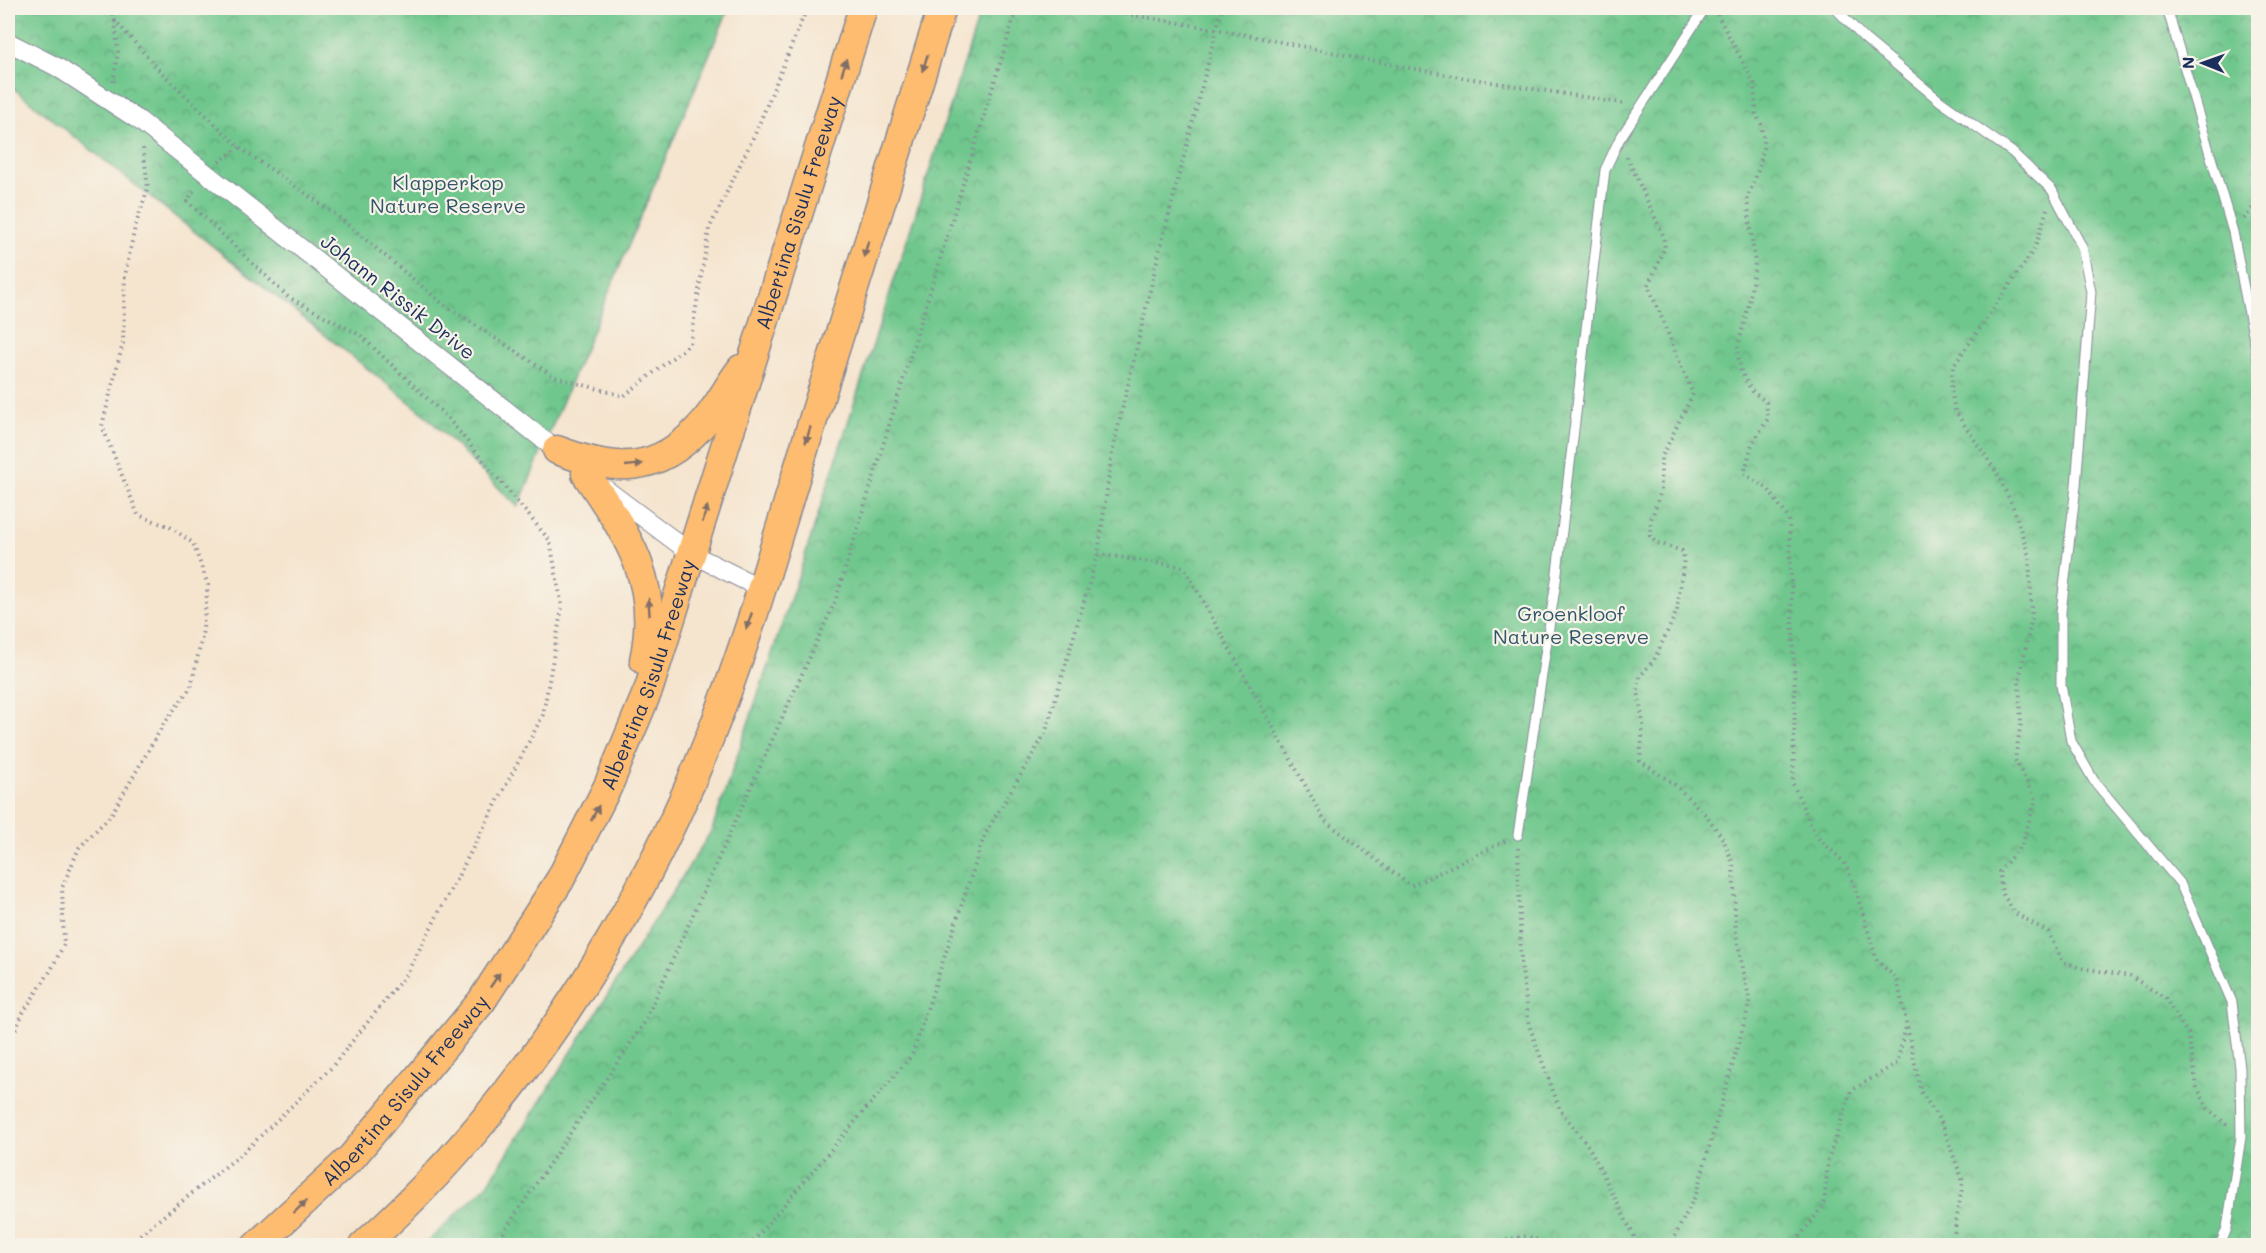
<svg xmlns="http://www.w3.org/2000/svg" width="2266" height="1253" viewBox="0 0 2266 1253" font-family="Mali,sans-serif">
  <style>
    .park { fill: url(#park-crowns); stroke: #467b76; stroke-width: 1.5 }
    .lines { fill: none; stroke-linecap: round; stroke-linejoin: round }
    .service-casing { stroke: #888a96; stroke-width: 11 }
    .minor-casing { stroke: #888a96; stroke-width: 20 }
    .trunk-casing { stroke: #888a96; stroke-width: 31 }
    .path { stroke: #888a96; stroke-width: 4; stroke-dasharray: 1.5 4.5; stroke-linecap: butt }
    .service { stroke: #fff; stroke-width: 9 }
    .minor { stroke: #fff; stroke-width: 18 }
    .trunk { stroke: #fdbc70; stroke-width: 28 }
    .oneway { fill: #816e66 }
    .labels { text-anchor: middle; stroke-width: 4.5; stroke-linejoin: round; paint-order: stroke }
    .park-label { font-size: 20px; fill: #30556a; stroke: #f7f3e8 }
    .street-label { font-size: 20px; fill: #1b2f5e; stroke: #f7f3e8 }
  </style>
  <defs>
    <pattern id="park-crowns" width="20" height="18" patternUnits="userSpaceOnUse" patternTransform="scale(1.5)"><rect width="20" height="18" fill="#70c78d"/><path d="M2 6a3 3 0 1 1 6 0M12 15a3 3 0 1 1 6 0" fill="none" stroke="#5ba276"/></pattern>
  </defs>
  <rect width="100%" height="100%" fill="#f7f3e8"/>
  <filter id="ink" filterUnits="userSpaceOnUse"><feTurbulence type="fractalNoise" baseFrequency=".0167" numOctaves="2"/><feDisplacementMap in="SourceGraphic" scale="12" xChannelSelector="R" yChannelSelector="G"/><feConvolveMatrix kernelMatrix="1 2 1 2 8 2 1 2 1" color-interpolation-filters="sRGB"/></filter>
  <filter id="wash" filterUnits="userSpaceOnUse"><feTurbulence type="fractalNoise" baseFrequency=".008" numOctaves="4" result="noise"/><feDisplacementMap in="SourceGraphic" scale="24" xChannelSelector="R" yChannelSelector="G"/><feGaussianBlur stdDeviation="1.35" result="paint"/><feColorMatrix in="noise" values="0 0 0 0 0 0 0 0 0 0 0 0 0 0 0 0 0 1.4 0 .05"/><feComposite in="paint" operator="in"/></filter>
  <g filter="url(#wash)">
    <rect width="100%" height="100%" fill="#f5e4ce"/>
    <path class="park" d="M 8,8 L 729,8 L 518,507 L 421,411 L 8,84 Z
      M 982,8 L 2258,8 L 2258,1245 L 423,1246 L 488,1184 L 712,830 L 799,574 Z"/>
  </g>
  <g filter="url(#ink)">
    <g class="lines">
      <g class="service-casing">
        <path id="service" d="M 1835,8 L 1864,38 L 1940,101 L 2012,152 L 2052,190 L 2082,247 L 2091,292 L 2076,486 L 2061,612 L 2061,685 L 2071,741 L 2094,781 L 2180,883 L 2232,1002 L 2240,1068 L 2241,1137 L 2227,1228 L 2220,1246
          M 2167,8 L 2233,232 L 2258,360
          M 1518,835 L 1556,581 L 1605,170 L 1619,140 L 1705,8"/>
      </g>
      <g class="minor-casing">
        <path id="minor" d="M 8,42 L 57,67 L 140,121 L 564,456
          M 604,488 L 692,554 L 760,588"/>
      </g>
      <g class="trunk-casing">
        <g id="trunk">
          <path d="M 557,450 C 615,472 656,475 701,426 C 717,409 727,387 741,369"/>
          <path d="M 586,474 C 628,536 661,582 644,660"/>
          <path id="s1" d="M 256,1246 L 352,1157 L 481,1002 L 560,880 L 608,786 L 649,688 L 863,8"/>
          <path d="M 363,1246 C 515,1110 631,932 707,744 C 748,643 777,537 809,433 C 853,291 898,149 942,8"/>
        </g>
      </g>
      <path class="path" d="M 111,8 L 115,20 L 158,69 L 239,147 L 335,214 L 443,304 L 555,377 L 624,396 L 690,344 L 709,229 L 755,134 L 807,8
        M 1090,8 L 1216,29 L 1430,72 L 1627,104
        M 1717,14 L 1754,83 L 1756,114 L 1761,124 L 1764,144 L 1759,168 L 1747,199 L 1755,263 L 1749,304 L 1737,350 L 1741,371 L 1751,390 L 1766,402 L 1768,419 L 1752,444 L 1744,474 L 1768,489 L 1789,519 L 1795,696 L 1793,784 L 1816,836 L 1844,862 L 1855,887 L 1877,961 L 1897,979 L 1921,1092 L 1942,1124 L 1963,1182 L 1952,1246
        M 113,82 L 118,52 L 115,20
        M 1627,157 L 1663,235 L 1665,248 L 1648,285 L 1693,394 L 1661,458 L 1661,491 L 1651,520 L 1650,536 L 1655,542 L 1682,551 L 1684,559 L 1677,611 L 1654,660 L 1640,676 L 1638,690 L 1643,725 L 1640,761 L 1675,785 L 1707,816 L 1723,839 L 1733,863 L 1736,934 L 1750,1002 L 1696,1194 L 1670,1246
        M 219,162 L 239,147
        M 2047,209 L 2035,248 L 1953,367 L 1951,390 L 1955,411 L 1997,473 L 2014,509 L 2029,556 L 2032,617 L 2019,680 L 2021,722 L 2015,760 L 2036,799 L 2022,844 L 1999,872 L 2002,893 L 2015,913 L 2048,932 L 2063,962 L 2081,968 L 2130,976 L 2165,998 L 2188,1034 L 2197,1087 L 2208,1109 L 2227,1125
        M 2244,219 L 2258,201
        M 1098,554 L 1184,567 L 1325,821 L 1411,886 L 1507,840
        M 1518,848 L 1521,962 L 1529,1025 L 1560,1110 L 1589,1147 L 1639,1246
        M 8,1046 L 24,1011 L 51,970 L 64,944 L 62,888 L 79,848 L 111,815 L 163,725 L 191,687 L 202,637 L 208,585 L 193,543 L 170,527 L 138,515 L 102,426 L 123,343 L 125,275 L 135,227 L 148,188 L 143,147
        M 126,1246 L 245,1151 L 331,1068 L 407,973 L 543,715 L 562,607 L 550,541 L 446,416 L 360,335 L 288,297 L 187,201 L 196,187
        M 490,1246 L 501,1236 L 644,1023 L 836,599 L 1017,8
        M 749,1246 L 912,1055 L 985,834 L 1045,734 L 1098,554 L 1112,453 L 1157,261 L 1222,8
        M 1477,1246 L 1526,1236 L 1556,1246
        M 1792,1246 L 1824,1205 L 1828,1161 L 1851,1091 L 1897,1063 L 1906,1026"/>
      <use href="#service" class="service"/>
      <use href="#minor" class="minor"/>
      <use href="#trunk" class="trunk"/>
    </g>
    <defs><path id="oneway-solid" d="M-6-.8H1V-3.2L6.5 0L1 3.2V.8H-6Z" transform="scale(1.5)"/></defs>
    <g class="oneway">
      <use href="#oneway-solid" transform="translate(925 63) rotate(107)"/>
      <use href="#oneway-solid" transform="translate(844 67) rotate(-73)"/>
      <use href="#oneway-solid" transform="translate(866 249) rotate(107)"/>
      <use href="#oneway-solid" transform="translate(808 435) rotate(107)"/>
      <use href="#oneway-solid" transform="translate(634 465) rotate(-6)"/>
      <use href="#oneway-solid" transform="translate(705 514) rotate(-73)"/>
      <use href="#oneway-solid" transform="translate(649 607) rotate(-94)"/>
      <use href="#oneway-solid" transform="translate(749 621) rotate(109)"/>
      <use href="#oneway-solid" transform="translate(595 813) rotate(-63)"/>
      <use href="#oneway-solid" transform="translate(495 980) rotate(-56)"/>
      <use href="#oneway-solid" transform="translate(300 1207) rotate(-43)"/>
    </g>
  </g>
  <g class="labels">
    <g class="park-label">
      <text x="448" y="190">Klapperkop<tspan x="448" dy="23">Nature Reserve</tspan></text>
      <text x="1571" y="621">Groenkloof<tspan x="1571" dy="23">Nature Reserve</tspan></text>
    </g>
    <g class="street-label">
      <text dy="7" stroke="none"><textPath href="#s1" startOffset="1188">Albertina Sisulu Freeway</textPath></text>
      <text transform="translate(398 297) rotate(38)" y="7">Johann Rissik Drive</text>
      <text dy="7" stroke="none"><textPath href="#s1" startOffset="702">Albertina Sisulu Freeway</textPath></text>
      <text dy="7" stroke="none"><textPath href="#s1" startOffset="216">Albertina Sisulu Freeway</textPath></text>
    </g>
  </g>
  <rect width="2266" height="1253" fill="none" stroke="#f7f3e8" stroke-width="30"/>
  <g transform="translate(2203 63) rotate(271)" stroke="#f7f3e8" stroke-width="4.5" paint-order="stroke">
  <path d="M0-4.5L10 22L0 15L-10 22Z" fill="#1b2f5e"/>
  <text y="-9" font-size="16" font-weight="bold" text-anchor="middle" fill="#1b2f5e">N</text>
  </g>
</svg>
